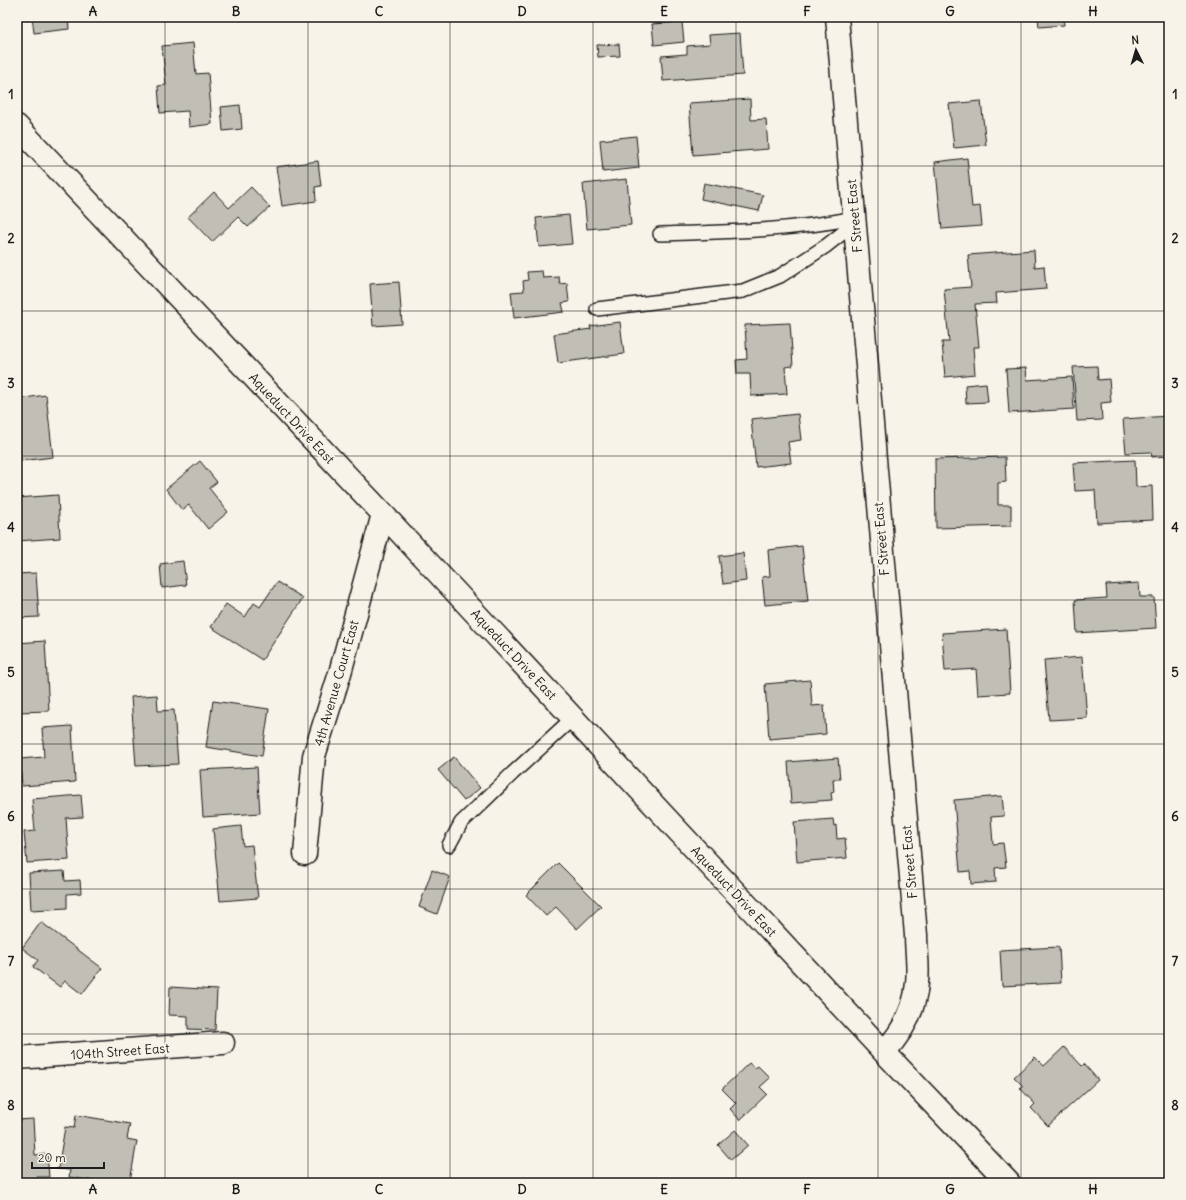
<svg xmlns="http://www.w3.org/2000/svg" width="1186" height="1200" viewBox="0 0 1186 1200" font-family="Delius,sans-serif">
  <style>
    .building { fill: #c0beb5; stroke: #1c1c1c }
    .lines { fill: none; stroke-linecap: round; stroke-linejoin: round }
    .service-casing { stroke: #1c1c1c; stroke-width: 16 }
    .minor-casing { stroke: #1c1c1c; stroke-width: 25 }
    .service { stroke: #f7f3e8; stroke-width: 13 }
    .minor { stroke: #f7f3e8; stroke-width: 22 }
    .grid { fill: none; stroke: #1c1c1c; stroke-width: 1; stroke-opacity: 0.55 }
    .labels { text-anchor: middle; stroke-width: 4; stroke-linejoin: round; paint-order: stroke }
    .street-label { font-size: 13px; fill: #1c1c1c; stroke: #f7f3e8 }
    .neatline { fill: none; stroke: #1c1c1c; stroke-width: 1.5 }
    .grid-label { font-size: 13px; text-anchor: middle; font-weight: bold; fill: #1c1c1c }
  </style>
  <rect width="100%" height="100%" fill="#f7f3e8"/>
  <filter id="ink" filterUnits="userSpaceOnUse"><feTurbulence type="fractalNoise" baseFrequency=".025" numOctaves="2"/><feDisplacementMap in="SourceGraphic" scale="8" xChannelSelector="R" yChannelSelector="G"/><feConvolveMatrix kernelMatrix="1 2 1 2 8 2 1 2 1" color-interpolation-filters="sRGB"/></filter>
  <g filter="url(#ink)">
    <path class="building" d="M 32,17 L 68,17 L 69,29 L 34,33 Z
      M 1038,17 L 1063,17 L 1064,25 L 1039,27 Z
      M 682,22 L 684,42 L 654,45 L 652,24 Z
      M 740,33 L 743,75 L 663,81 L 661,56 L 687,54 L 687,46 L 710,44 L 709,35 Z
      M 193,43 L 196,74 L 208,73 L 212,124 L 189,127 L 188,111 L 160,113 L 158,86 L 166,85 L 162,46 Z
      M 619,44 L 620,56 L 598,57 L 597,45 Z
      M 750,99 L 751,120 L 766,119 L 768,149 L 693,155 L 689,103 Z
      M 981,101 L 986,145 L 954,148 L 949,104 Z
      M 240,105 L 242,129 L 223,131 L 221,107 Z
      M 636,136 L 639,168 L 603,172 L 600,140 Z
      M 967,158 L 972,207 L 980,206 L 982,226 L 942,229 L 935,162 Z
      M 318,161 L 321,186 L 315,187 L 316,201 L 282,206 L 276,167 Z
      M 627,179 L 631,225 L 587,229 L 583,184 Z
      M 704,183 L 763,195 L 759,211 L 701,199 Z
      M 251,187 L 270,207 L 248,227 L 238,217 L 212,242 L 188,217 L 214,192 L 229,208 Z
      M 569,215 L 572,244 L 539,247 L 536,218 Z
      M 1034,250 L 1035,267 L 1044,266 L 1046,289 L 996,293 L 997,303 L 975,304 L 979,347 L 973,347 L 975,374 L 945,377 L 942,342 L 949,342 L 944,289 L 971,287 L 968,255 Z
      M 542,271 L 543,278 L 559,277 L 560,284 L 567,283 L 569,302 L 562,303 L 564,312 L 514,318 L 511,292 L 524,291 L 523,281 L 528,280 L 527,272 Z
      M 399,282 L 402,324 L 373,326 L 370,284 Z
      M 620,322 L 624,354 L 558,363 L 554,334 L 591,329 L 590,326 Z
      M 790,323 L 793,366 L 785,367 L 787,394 L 751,396 L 750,374 L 737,374 L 736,360 L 747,359 L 745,325 Z
      M 1097,366 L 1098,380 L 1109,379 L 1111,402 L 1101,403 L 1102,420 L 1077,421 L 1073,367 Z
      M 1026,368 L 1027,380 L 1072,377 L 1074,409 L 1009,413 L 1006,369 Z
      M 986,383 L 988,402 L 966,403 L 965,385 Z
      M 46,395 L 53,457 L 21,461 L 17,427 L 17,399 Z
      M 798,414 L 801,440 L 788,442 L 791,463 L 756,467 L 751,419 Z
      M 1169,416 L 1169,456 L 1152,457 L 1151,452 L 1126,453 L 1123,419 Z
      M 1005,457 L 1006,482 L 998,483 L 998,505 L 1011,505 L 1011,526 L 936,528 L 935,459 Z
      M 1135,460 L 1136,487 L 1152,486 L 1153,520 L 1097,523 L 1095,490 L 1075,491 L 1073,463 Z
      M 200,461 L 217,482 L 209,488 L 228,512 L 208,529 L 189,505 L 182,510 L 166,489 Z
      M 58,495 L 60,538 L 17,541 L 17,498 Z
      M 802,546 L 808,601 L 765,605 L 762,577 L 770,576 L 768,550 Z
      M 743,553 L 746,581 L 723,584 L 719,556 Z
      M 183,561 L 186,585 L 162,588 L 160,564 Z
      M 36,573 L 39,617 L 17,618 L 17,574 Z
      M 277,582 L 303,598 L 262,660 L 211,627 L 226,604 L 245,617 L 254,603 L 260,607 Z
      M 1139,583 L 1140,597 L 1154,597 L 1156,628 L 1077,633 L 1075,600 L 1107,598 L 1106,585 Z
      M 1006,629 L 1010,693 L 978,695 L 976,669 L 945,671 L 942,633 Z
      M 45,641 L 49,711 L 17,712 L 17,643 Z
      M 1082,657 L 1087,718 L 1049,720 L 1044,660 Z
      M 810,680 L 812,706 L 824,705 L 826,734 L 769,739 L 765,684 Z
      M 157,695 L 158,711 L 174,710 L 178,764 L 136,766 L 131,697 Z
      M 213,701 L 269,709 L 262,756 L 206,747 Z
      M 72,726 L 75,782 L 22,786 L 20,759 L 44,757 L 42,728 Z
      M 454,757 L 480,788 L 464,801 L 438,770 Z
      M 838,758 L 840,779 L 833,779 L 834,792 L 831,793 L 832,800 L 791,803 L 788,762 Z
      M 257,767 L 260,813 L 203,817 L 200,770 Z
      M 81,795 L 83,817 L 66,818 L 69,860 L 27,863 L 24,832 L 35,831 L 32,799 Z
      M 1002,796 L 1004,816 L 991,817 L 993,844 L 1003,843 L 1006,867 L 995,868 L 996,882 L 971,884 L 970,871 L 960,872 L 954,800 Z
      M 833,819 L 834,826 L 836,825 L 837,839 L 845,838 L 847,858 L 797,862 L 794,822 Z
      M 241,826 L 243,846 L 252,845 L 258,898 L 220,901 L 213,829 Z
      M 558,863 L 601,906 L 577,929 L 556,907 L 546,916 L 526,895 Z
      M 432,870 L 450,877 L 437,914 L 419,907 Z
      M 64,871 L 65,881 L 80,880 L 81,893 L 67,894 L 67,908 L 31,910 L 29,873 Z
      M 41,922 L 102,968 L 82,994 L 65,981 L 60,987 L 33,967 L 38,960 L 22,948 Z
      M 1059,947 L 1061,983 L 1002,986 L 1000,950 Z
      M 170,987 L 217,990 L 215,1030 L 188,1029 L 188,1016 L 169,1015 Z
      M 1064,1047 L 1082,1066 L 1084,1064 L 1098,1080 L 1048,1126 L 1031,1108 L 1035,1104 L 1020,1088 L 1023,1086 L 1014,1077 L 1035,1057 L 1044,1066 Z
      M 749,1063 L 755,1068 L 758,1066 L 770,1078 L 760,1087 L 767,1094 L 740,1120 L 730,1109 L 736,1103 L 722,1089 Z
      M 76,1115 L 130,1124 L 127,1139 L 137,1141 L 130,1181 L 118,1179 L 118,1183 L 107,1183 L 69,1177 L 70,1170 L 58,1169 L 65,1127 L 74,1128 Z
      M 33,1119 L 35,1155 L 47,1154 L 49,1177 L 37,1177 L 38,1183 L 17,1183 L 17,1120 Z
      M 735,1130 L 748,1145 L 731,1160 L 718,1145 Z"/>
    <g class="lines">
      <g class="service-casing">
        <path id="service" d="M 660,234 C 725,232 790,231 854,218
          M 597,309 L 743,291 L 780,276 L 826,246 L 854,224
          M 449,845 L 461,823 L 513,773 L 573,718"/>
      </g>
      <g class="minor-casing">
        <path id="minor" d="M 837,17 L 916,935 C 916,951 919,967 917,983 C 915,1009 902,1033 884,1052
          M 17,126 L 383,514 L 884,1052 L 1009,1183
          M 305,854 L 314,756 L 340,673 L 383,514
          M 17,1058 L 223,1043"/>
      </g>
      <use href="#service" class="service"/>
      <use href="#minor" class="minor"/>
    </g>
  </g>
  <path class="grid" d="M 165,17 L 165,1183M 308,17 L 308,1183M 450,17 L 450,1183M 593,17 L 593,1183M 736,17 L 736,1183M 878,17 L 878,1183M 1021,17 L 1021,1183M 17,166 L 1169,166M 17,311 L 1169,311M 17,456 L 1169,456M 17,600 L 1169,600M 17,744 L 1169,744M 17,889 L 1169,889M 17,1034 L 1169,1034"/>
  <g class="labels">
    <g class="street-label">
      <text transform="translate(854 216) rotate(-95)" y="5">F Street East</text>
      <text transform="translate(292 418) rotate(47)" y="5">Aqueduct Drive East</text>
      <text transform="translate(881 539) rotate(-95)" y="5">F Street East</text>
      <text transform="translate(514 654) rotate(47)" y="5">Aqueduct Drive East</text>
      <text transform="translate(336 683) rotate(-74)" y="5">4th Avenue Court East</text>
      <text transform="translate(909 862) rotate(-95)" y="5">F Street East</text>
      <text transform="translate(734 891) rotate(47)" y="5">Aqueduct Drive East</text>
      <text transform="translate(120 1051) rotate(-4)" y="5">104th Street East</text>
    </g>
  </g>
  <rect width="1186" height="1200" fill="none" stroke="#f7f3e8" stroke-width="44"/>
  <g transform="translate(1136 50) rotate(355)" stroke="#f7f3e8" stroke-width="3" paint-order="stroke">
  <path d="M0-3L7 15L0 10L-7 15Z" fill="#1c1c1c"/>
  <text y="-6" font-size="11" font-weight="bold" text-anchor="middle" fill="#1c1c1c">N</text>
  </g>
  <path d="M32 1162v6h72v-6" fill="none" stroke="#1c1c1c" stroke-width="2"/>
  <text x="38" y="1162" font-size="12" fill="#1c1c1c" stroke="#f7f3e8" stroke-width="3" paint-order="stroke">20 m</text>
  <rect x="22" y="22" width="1142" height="1156" class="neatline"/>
  <g class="grid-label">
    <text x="93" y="16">A</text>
    <text x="236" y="16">B</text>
    <text x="379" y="16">C</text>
    <text x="522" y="16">D</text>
    <text x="664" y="16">E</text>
    <text x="807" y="16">F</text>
    <text x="950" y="16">G</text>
    <text x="1093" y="16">H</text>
    <text x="11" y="99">1</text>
    <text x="1175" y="99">1</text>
    <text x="11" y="243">2</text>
    <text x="1175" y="243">2</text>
    <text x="11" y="388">3</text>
    <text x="1175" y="388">3</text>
    <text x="11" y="532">4</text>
    <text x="1175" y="532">4</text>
    <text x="11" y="677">5</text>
    <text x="1175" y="677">5</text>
    <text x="11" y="821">6</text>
    <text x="1175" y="821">6</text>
    <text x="11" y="966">7</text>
    <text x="1175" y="966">7</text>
    <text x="11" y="1110">8</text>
    <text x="1175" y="1110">8</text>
    <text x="93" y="1194">A</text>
    <text x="236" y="1194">B</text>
    <text x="379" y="1194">C</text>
    <text x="522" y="1194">D</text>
    <text x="664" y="1194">E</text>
    <text x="807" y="1194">F</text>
    <text x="950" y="1194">G</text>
    <text x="1093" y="1194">H</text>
  </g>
</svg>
